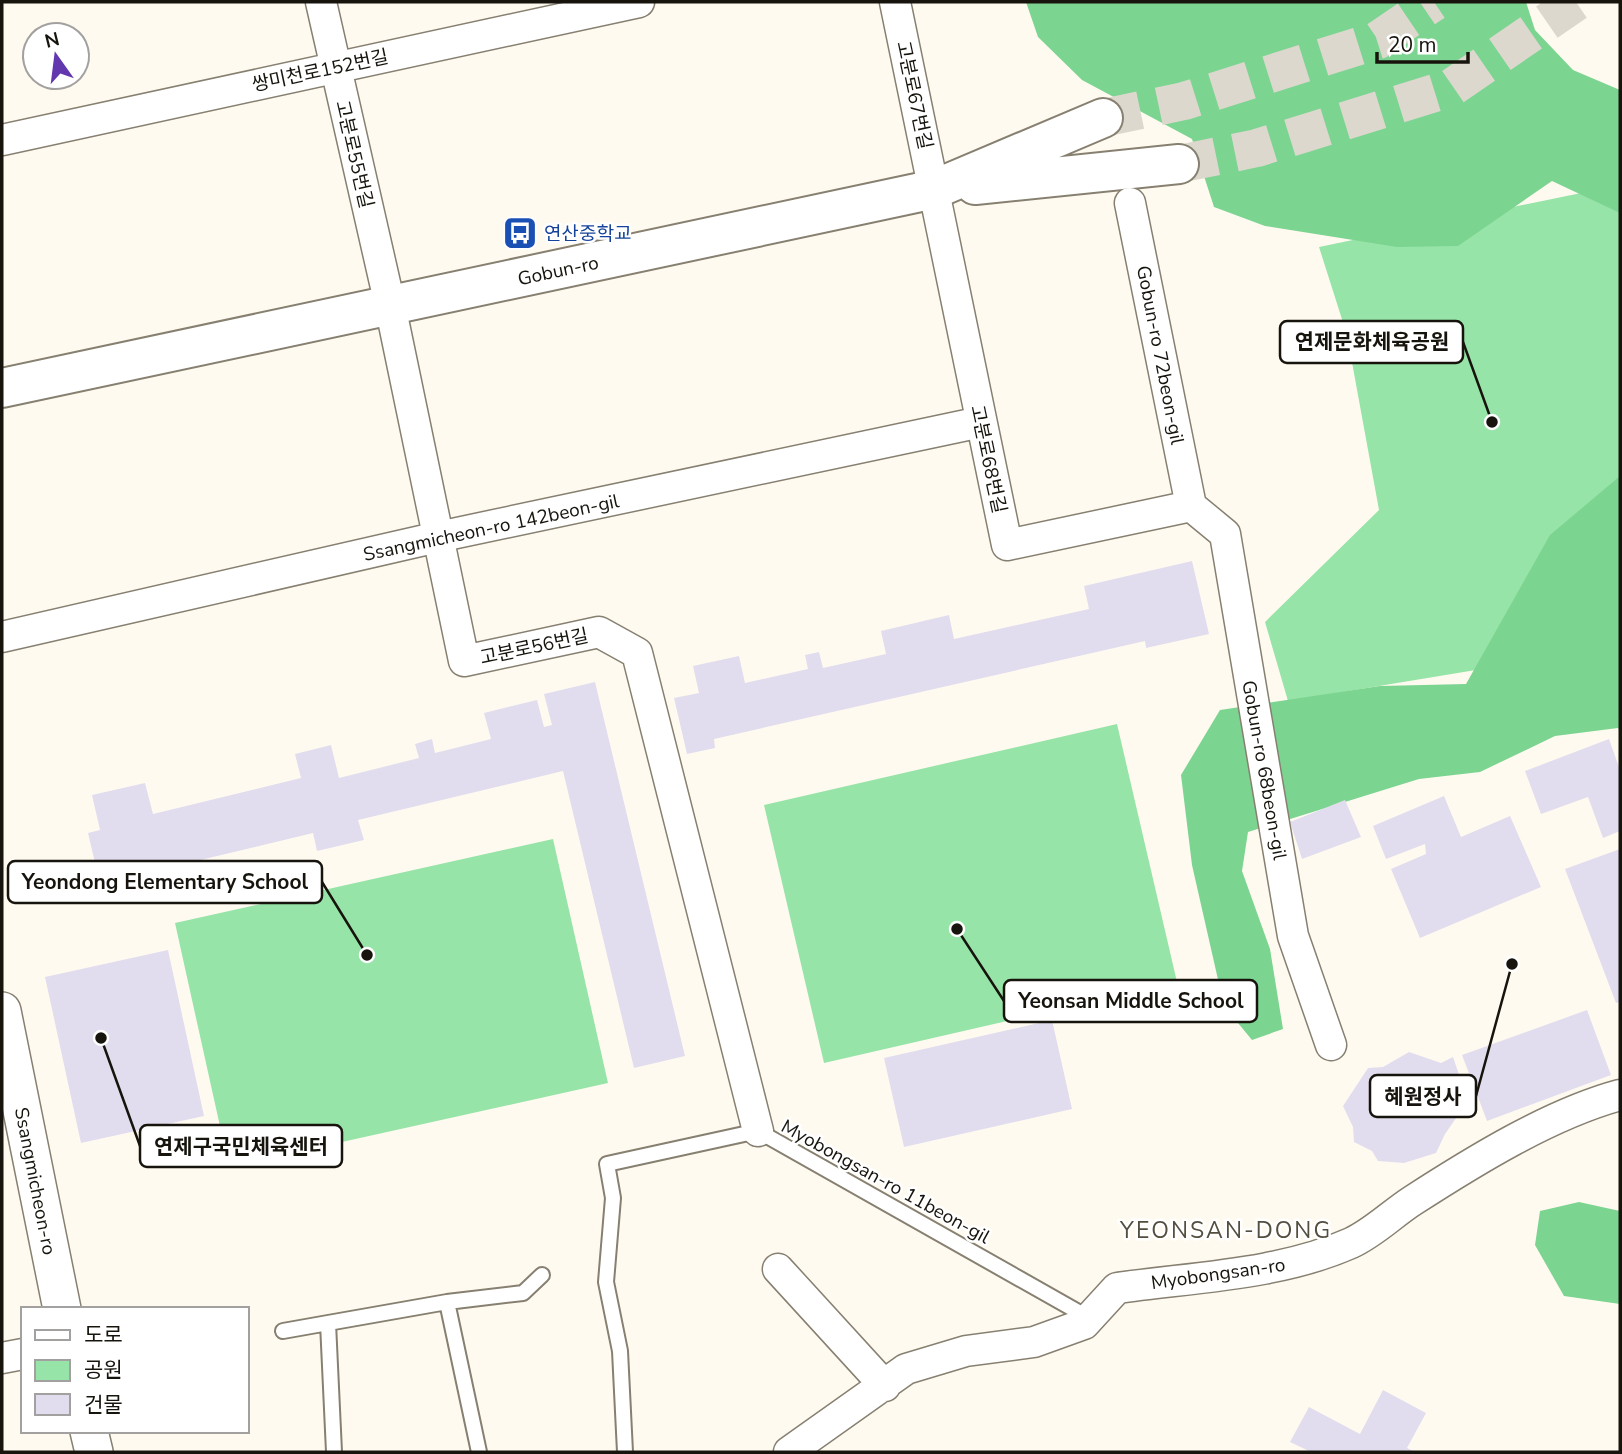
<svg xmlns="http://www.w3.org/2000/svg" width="1622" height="1454" viewBox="0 0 1622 1454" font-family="'Nunito Sans','Noto Sans KR',sans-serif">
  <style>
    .green { fill: #97e4a8 }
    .forest { fill: #7cd491 }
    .building { fill: #e1ddee }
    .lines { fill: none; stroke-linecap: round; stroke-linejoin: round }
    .secondary-tunnel { stroke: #dcd8ce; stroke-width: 38; stroke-dasharray: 38 19; stroke-linecap: butt }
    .service-casing { stroke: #878071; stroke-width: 18 }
    .minor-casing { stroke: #878071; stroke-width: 33 }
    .tertiary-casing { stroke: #878071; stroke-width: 40 }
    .secondary-casing { stroke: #878071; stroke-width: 42 }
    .service { stroke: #fff; stroke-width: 14 }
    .minor { stroke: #fff; stroke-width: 30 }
    .tertiary { stroke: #fff; stroke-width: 37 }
    .secondary { stroke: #fff; stroke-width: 38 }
    .labels { text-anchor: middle; stroke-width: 5; stroke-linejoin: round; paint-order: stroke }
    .street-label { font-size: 19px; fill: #17140e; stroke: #fff }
    .transit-label { font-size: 19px; fill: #164399; stroke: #fff; text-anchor: start }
    .quarter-label { font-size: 23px; letter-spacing: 2px; fill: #544e3f; stroke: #fff }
    .leader { fill: none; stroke: #17140e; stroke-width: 2.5 }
    .callout-dot { fill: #17140e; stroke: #fff; stroke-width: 2.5 }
    .callout { fill: #fff; stroke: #17140e; stroke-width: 2.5 }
    .callout-label { font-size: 21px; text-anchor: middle; font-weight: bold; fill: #17140e }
  </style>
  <rect width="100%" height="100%" fill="#fffaf0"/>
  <path class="green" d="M 1620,185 L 1620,535 L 1488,668 L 1288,701 L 1265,622 L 1379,510 L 1347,335 L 1319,247 Z
    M 1117,724 L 1177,982 L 824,1063 L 764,805 Z
    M 553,839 L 608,1083 L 229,1167 L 175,923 Z"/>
  <path class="forest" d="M 1026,2 L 1526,2 L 1535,30 L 1573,70 L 1620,90 L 1620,213 L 1552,181 L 1458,246 L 1397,247 L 1265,226 L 1214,207 L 1192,139 L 1082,80 L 1038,37 Z
    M 1620,476 L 1620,731 L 1618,728 L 1555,736 L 1480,772 L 1419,779 L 1248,832 L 1242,871 L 1270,949 L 1283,1029 L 1252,1040 L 1224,1006 L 1192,865 L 1181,775 L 1220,710 L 1380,686 L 1466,684 L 1550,535 Z
    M 1579,1202 L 1620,1211 L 1620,1304 L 1564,1296 L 1535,1245 L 1540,1211 Z"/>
  <path class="building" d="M 1192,561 L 1209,634 L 1146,648 L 1145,641 L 714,739 L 715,748 L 687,754 L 674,698 L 699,693 L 693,666 L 739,656 L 745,683 L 808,669 L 805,655 L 819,652 L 823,668 L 886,654 L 881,631 L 949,615 L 954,639 L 1089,609 L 1084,586 Z
    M 595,682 L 685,1056 L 634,1068 L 563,771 L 358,820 L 364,840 L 317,851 L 313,833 L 100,884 L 88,833 L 100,830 L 92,795 L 145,783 L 153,814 L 301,778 L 295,754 L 331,745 L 339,778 L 419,758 L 415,744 L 432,739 L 435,753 L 491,739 L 484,713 L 537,700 L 544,727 L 552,725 L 544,694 Z
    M 1609,739 L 1620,770 L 1620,831 L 1603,838 L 1588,797 L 1541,814 L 1525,771 Z
    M 1444,796 L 1461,837 L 1510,816 L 1541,887 L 1420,938 L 1391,869 L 1426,854 L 1425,844 L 1386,859 L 1373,826 Z
    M 1345,800 L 1361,837 L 1302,859 L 1290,822 Z
    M 1620,849 L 1620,1002 L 1616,1003 L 1565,869 Z
    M 168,950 L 204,1116 L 81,1143 L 45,977 Z
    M 1587,1010 L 1611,1075 L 1487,1121 L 1462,1055 Z
    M 1052,1020 L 1072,1109 L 904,1147 L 884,1058 Z
    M 1409,1052 L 1441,1063 L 1453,1057 L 1468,1101 L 1445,1134 L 1436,1153 L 1404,1163 L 1378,1161 L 1372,1151 L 1354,1142 L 1353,1127 L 1343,1106 L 1368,1068 L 1383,1067 Z
    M 1383,1390 L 1426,1413 L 1407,1448 L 1415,1452 L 1311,1452 L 1290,1442 L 1309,1407 L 1360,1434 Z"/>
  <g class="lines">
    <path class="secondary-tunnel" d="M 1103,118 L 1184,101 L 1378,40 L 1434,2
      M 1179,164 L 1257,148 L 1451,88 L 1576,2"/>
    <g class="service-casing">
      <path id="service" d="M 447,1302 L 479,1452
        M 283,1331 L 328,1323
        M 334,1452 L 328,1323 L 447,1302 L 523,1293 L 542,1275
        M 625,1452 L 620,1351 L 606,1282 L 613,1198 L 607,1164 L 758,1131 L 1089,1318"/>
    </g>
    <g class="minor-casing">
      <path id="minor" d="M 321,2 L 390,305 L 464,661 L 599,632 L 637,653 L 758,1131
        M 895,2 L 1007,545 L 1191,506
        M 2,140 L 639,2
        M 1130,203 L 1191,506
        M 1191,506 L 1225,534 L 1293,936 L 1331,1045
        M 2,637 L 438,537 L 981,422
        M 778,1269 L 885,1386
        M 2,1358 L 23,1354
        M 789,1452 L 906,1369 L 966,1351 L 1034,1342 L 1084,1324 L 1117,1288 C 1194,1277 1279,1275 1351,1243 C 1373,1233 1392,1214 1412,1201 C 1474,1161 1550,1114 1620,1095"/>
    </g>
    <g class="tertiary-casing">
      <path id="tertiary" d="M 2,1011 L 62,1309
        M 89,1431 L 94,1452"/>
    </g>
    <g class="secondary-casing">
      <path id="secondary" d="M 975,185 L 1179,164
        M 2,388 L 935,189 L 1103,118"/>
    </g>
    <use href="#service" class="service"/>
    <use href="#minor" class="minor"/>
    <use href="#tertiary" class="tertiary"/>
    <use href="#secondary" class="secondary"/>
  </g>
  <defs>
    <g id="bus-square" transform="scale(1.75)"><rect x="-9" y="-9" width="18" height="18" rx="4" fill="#1a4fb4" stroke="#fff"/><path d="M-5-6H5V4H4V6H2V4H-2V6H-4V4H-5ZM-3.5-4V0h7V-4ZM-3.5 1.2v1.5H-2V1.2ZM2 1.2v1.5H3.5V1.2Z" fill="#fff"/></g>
  </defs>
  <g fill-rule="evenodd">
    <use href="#bus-square" x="520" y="233"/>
  </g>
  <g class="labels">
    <g class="street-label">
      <text transform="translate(320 70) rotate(-12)" y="7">쌍미천로152번길</text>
      <text transform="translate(915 95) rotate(78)" y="7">고분로67번길</text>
      <text transform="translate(355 154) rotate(77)" y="7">고분로55번길</text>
      <text transform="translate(558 270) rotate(-12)" y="7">Gobun-ro</text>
      <text transform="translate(1161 355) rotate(79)" y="7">Gobun-ro 72beon-gil</text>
      <text transform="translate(989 459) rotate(78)" y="7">고분로68번길</text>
      <text transform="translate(491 527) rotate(-12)" y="7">Ssangmicheon-ro 142beon-gil</text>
      <text transform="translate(534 646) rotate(-12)" y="7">고분로56번길</text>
      <text transform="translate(1265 770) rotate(80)" y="7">Gobun-ro 68beon-gil</text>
      <text transform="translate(36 1181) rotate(79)" y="7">Ssangmicheon-ro</text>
      <text transform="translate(886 1181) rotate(29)" y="7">Myobongsan-ro 11beon-gil</text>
      <text transform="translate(1218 1273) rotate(-8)" y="7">Myobongsan-ro</text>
    </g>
    <g class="transit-label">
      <text x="544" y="240">연산중학교</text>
    </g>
    <g class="quarter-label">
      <text x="1226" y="1238">YEONSAN-DONG</text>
    </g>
  </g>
  <path class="leader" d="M1492 422L1463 342M367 955L322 882M957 929L1004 1001M1512 964L1476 1096M101 1038L140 1146"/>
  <g class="callout-dot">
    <circle cx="1492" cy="422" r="7"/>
    <circle cx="367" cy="955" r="7"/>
    <circle cx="957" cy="929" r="7"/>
    <circle cx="1512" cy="964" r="7"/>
    <circle cx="101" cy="1038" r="7"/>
  </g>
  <g class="callout">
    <rect x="1280" y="321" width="183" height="42" rx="7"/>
    <rect x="8" y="861" width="314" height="42" rx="7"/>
    <rect x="1004" y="980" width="253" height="42" rx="7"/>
    <rect x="1370" y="1075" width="106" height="42" rx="7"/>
    <rect x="140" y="1125" width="202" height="42" rx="7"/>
  </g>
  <g class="callout-label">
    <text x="1372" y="349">연제문화체육공원</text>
    <text x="165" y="889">Yeondong Elementary School</text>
    <text x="1131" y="1008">Yeonsan Middle School</text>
    <text x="1423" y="1104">혜원정사</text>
    <text x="241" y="1154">연제구국민체육센터</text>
  </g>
  <rect width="1622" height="1454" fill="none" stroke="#17140e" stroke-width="7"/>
  <rect x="21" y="1307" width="228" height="126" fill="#ffffff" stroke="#a2a19f" stroke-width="2"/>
  <rect x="35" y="1330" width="35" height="10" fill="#ffffff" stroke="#a2a19f" stroke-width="2"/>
  <text x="84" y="1342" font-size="21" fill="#17140e">도로</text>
  <rect x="35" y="1360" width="35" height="21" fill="#97e4a8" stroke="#a2a19f" stroke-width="2"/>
  <text x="84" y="1377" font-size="21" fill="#17140e">공원</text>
  <rect x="35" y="1394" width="35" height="21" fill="#e1ddee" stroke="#a2a19f" stroke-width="2"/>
  <text x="84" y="1412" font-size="21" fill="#17140e">건물</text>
  <g transform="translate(56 56) rotate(346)"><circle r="33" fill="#ffffff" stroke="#a2a19f" stroke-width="2"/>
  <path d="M0-5L12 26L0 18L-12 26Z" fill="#6338af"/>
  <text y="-10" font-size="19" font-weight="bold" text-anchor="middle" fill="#17140e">N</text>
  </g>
  <path d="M1377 52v10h91v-10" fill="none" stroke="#17140e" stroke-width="3.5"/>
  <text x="1388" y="52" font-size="21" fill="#17140e" stroke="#ffffff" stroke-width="5" paint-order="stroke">20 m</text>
</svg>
